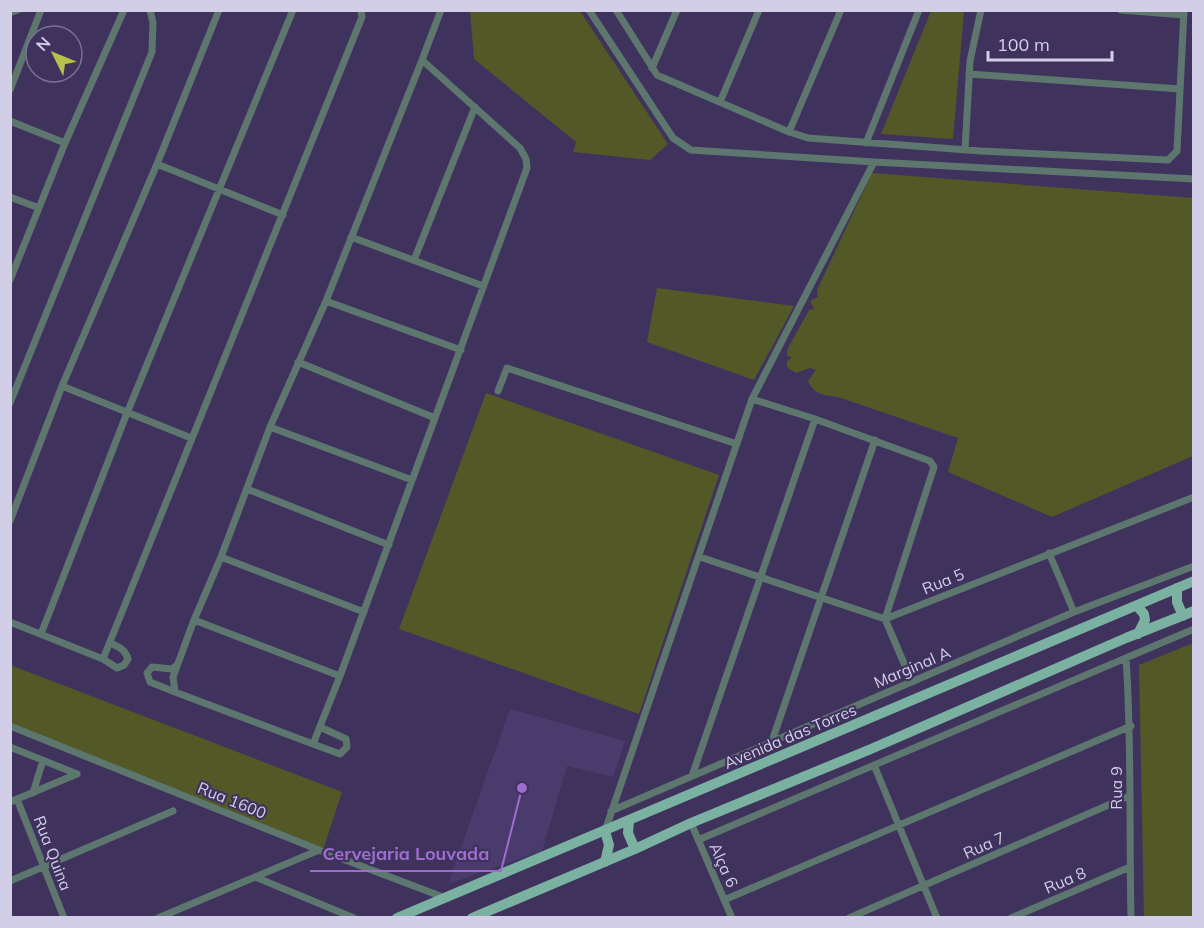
<svg xmlns="http://www.w3.org/2000/svg" width="1204" height="928" viewBox="0 0 1204 928" font-family="Mulish,sans-serif">
  <style>
    .built { fill: #493b6c }
    .green { fill: #525826 }
    .lines { fill: none; stroke-linecap: round; stroke-linejoin: round }
    .minor { stroke: #5d776f; stroke-width: 7 }
    .primary { stroke: #7ab1a1; stroke-width: 10 }
    .labels { text-anchor: middle; stroke-width: 4.5; stroke-linejoin: round; paint-order: stroke }
    .street-label { font-size: 16px; fill: #d3cee8; stroke: #3f335e }
    .leader { fill: none; stroke: #9e6dcf; stroke-width: 2 }
    .callout-dot { fill: #9e6dcf; stroke: #3f335e; stroke-width: 2 }
    .callout-label { font-size: 18px; text-anchor: middle; font-weight: bold; fill: #9e6dcf; stroke: #3f335e; stroke-width: 4.5; stroke-linejoin: round; paint-order: stroke }
  </style>
  <rect width="100%" height="100%" fill="#3f335e"/>
  <path class="built" d="M 510,709 L 625,741 L 613,777 L 567,766 L 542,851 L 448,884 Z"/>
  <path class="green" d="M 470,11 L 580,11 L 668,144 L 650,160 L 573,152 L 576,142 L 474,59 Z
    M 931,11 L 964,11 L 953,139 L 881,134 Z
    M 872,173 L 1193,198 L 1193,456 L 1052,517 L 948,472 L 958,438 L 838,397 C 824,395 814,395 808,381 L 816,370 L 810,368 L 796,373 L 788,368 L 786,362 L 792,357 L 787,356 L 787,350 L 809,310 L 814,309 L 810,301 L 818,297 L 817,290 Z
    M 657,288 L 794,306 L 754,380 L 647,342 Z
    M 486,393 L 719,475 L 639,714 L 399,629 Z
    M 1193,643 L 1193,917 L 1144,917 L 1139,665 Z
    M 10,665 L 342,792 L 323,850 L 11,725 Z"/>
  <g class="lines">
    <path class="minor" d="M 589,10 L 673,138 L 691,150 L 874,162 L 1194,179
      M 616,10 L 657,75 L 789,132 L 808,138 L 981,151 L 1168,160 L 1177,151 L 1184,10
      M 1121,10 L 1184,15
      M 12,12 L 18,10
      M 422,60 L 441,10
      M 652,68 L 677,10
      M 969,74 L 1180,89
      M 10,90 L 41,10
      M 720,102 L 759,10
      M 10,121 L 65,143
      M 789,132 L 841,10
      M 866,143 L 919,10
      M 965,150 L 970,61 L 981,10
      M 157,164 L 283,215
      M 10,197 L 39,208
      M 351,237 L 483,286
      M 414,260 L 475,107
      M 10,280 L 65,143 L 124,10
      M 326,301 L 461,350
      M 298,362 L 435,418
      M 62,386 L 191,438
      M 498,391 L 507,368 L 737,444
      M 752,399 L 815,419 L 930,461 L 934,467 L 885,619 L 912,682
      M 10,403 L 152,52 L 153,23 L 150,10
      M 270,427 L 412,480
      M 247,489 L 389,545
      M 10,521 L 62,386 L 157,164 L 219,10
      M 1049,553 L 1074,612
      M 221,557 L 364,612
      M 700,557 L 885,619 L 1194,497
      M 194,620 L 340,676
      M 10,622 L 103,659 L 117,668 L 124,665 L 128,659 C 125,649 119,647 110,643
      M 41,634 L 127,413 L 293,10
      M 1126,658 C 1132,745 1129,831 1131,918
      M 103,659 L 362,17 L 361,10
      M 175,692 L 313,744 L 340,676 L 527,168 L 526,159 L 520,148 L 422,60 L 326,301 L 270,427 L 221,557 L 194,620 L 173,677 L 175,692 L 150,682 L 147,673 L 152,667 L 172,669 L 177,665
      M 10,726 L 319,850 L 443,897
      M 772,741 L 875,440
      M 313,744 L 340,754 L 347,747 L 346,739 L 320,727
      M 10,747 L 77,774
      M 874,765 L 937,918
      M 692,776 L 815,419
      M 33,793 L 43,760
      M 17,799 L 64,918
      M 10,802 L 77,774
      M 611,811 L 1074,612 L 1194,566
      M 691,823 L 732,918
      M 605,831 L 752,399 L 874,162
      M 698,840 L 1194,629
      M 255,877 L 354,918
      M 10,881 L 173,811
      M 724,900 L 1131,726
      M 158,918 L 319,850
      M 849,918 L 1129,796
      M 1011,918 L 1130,867"/>
    <path class="primary" d="M 1177,588 L 1177,602 L 1183,616
      M 1137,606 L 1144,614 L 1145,620 L 1138,634
      M 629,821 L 628,833 L 635,849
      M 605,831 L 609,845 L 605,862
      M 397,918 L 1194,581
      M 472,918 L 635,849 L 691,823 L 871,749 L 1126,638 L 1194,611"/>
  </g>
  <g class="labels">
    <g class="street-label">
      <text transform="translate(943 581) rotate(-22)" y="6">Rua 5</text>
      <text transform="translate(912 667) rotate(-23)" y="6">Marginal A</text>
      <text transform="translate(790 736) rotate(-23)" y="6">Avenida das Torres</text>
      <text transform="translate(1116 788) rotate(-90)" y="6">Rua 9</text>
      <text transform="translate(232 800) rotate(22)" y="6">Rua 1600</text>
      <text transform="translate(984 845) rotate(-24)" y="6">Rua 7</text>
      <text transform="translate(53 853) rotate(69)" y="6">Rua Quina</text>
      <text transform="translate(724 865) rotate(66)" y="6">Alça 6</text>
      <text transform="translate(1065 880) rotate(-23)" y="6">Rua 8</text>
    </g>
  </g>
  <path class="leader" d="M522 788L501 871H310"/>
  <circle class="callout-dot" cx="522" cy="788" r="6"/>
  <g class="callout-label">
    <text x="406" y="860">Cervejaria Louvada</text>
  </g>
  <rect width="1204" height="928" fill="none" stroke="#d3cee8" stroke-width="24"/>
  <g transform="translate(54 54) rotate(313)"><circle r="28" fill="#3f335e" stroke="#7a7195" stroke-width="1.5"/>
  <path d="M0-4.5L10 22L0 15L-10 22Z" fill="#b5c249"/>
  <text y="-9" font-size="16" font-weight="bold" text-anchor="middle" fill="#d3cee8">N</text>
  </g>
  <path d="M988 51v9h124v-9" fill="none" stroke="#d3cee8" stroke-width="3"/>
  <text x="997" y="51" font-size="18" fill="#d3cee8" stroke="#3f335e" stroke-width="4.5" paint-order="stroke">100 m</text>
</svg>
